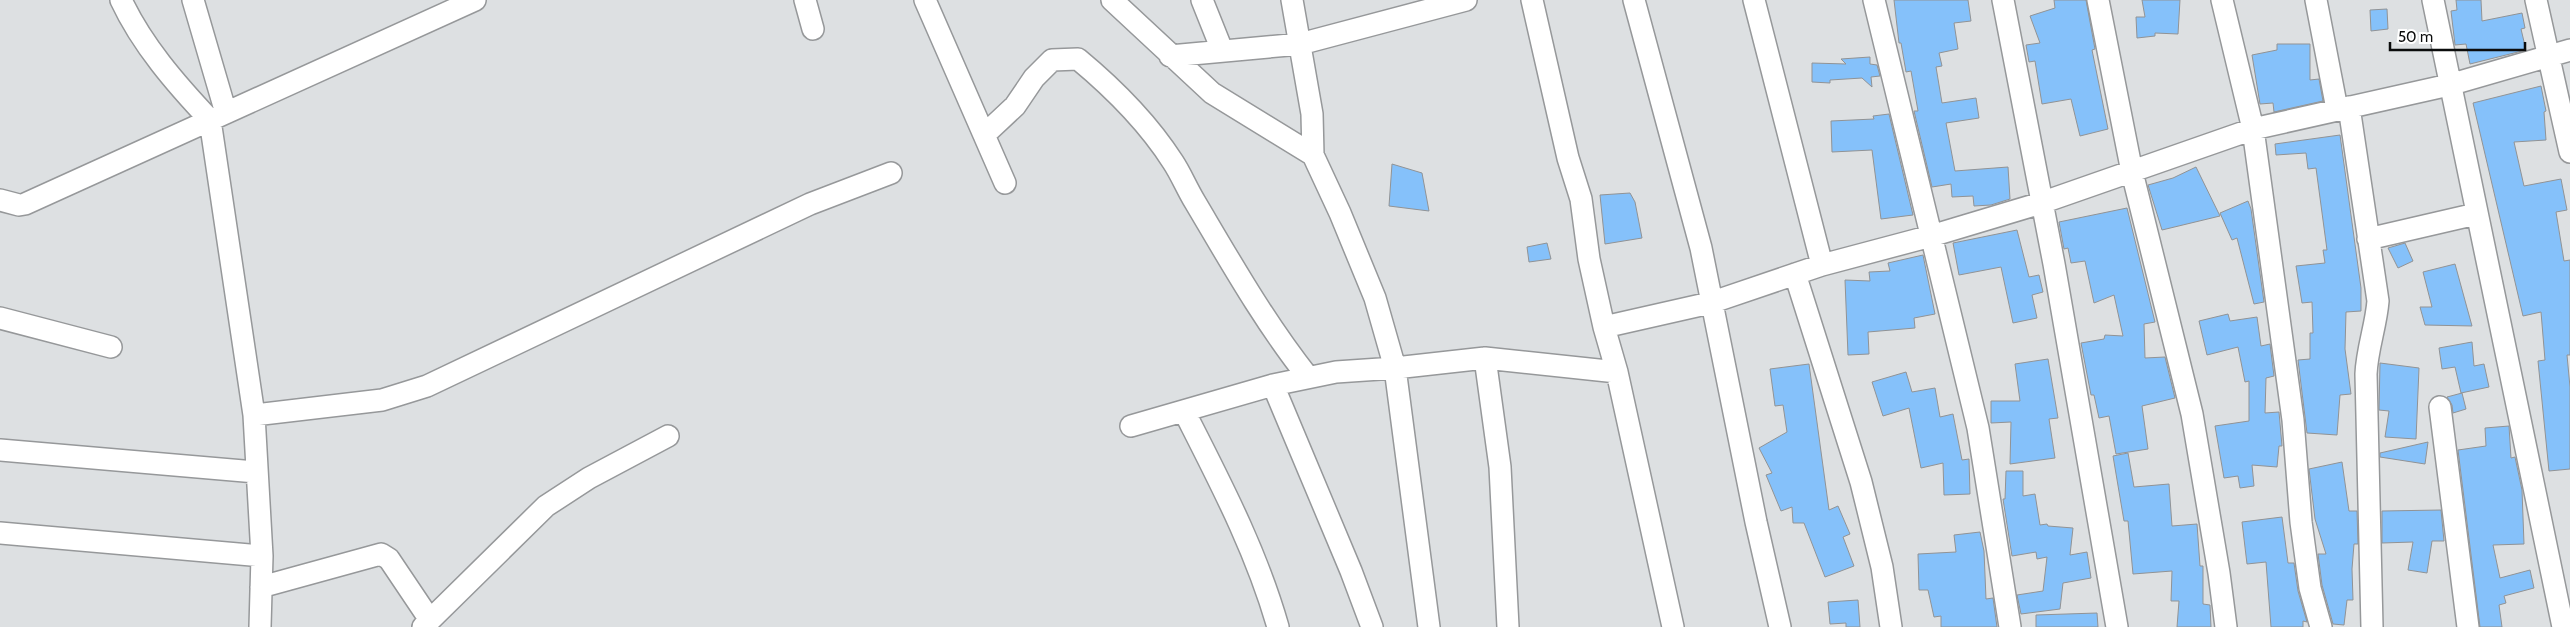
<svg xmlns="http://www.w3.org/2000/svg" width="2570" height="627" viewBox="0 0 2570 627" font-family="Cabin,sans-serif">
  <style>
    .building { fill: #85c1fa; stroke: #919395 }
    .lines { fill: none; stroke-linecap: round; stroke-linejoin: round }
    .street-casing { stroke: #96989a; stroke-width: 24 }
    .street { stroke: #fff; stroke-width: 21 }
  </style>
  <rect width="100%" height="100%" fill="#dde0e2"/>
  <path class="building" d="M 1894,0 L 1968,0 L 1971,21 L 1954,23 L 1958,49 L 1939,53 L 1942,66 L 1936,67 L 1942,103 L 1976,98 L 1979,118 L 1946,123 L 1955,171 L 2008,167 L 2010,199 L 1991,205 L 1974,206 L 1973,196 L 1952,197 L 1951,184 L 1932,187 L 1914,111 L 1918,111 L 1911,71 L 1906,72 L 1901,43 L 1899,43 Z
    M 2054,0 L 2086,0 L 2095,49 L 2092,50 L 2108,129 L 2080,136 L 2071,99 L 2042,104 L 2035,61 L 2029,62 L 2026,45 L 2040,43 L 2030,16 L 2055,8 Z
    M 2142,0 L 2180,0 L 2178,34 L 2155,33 L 2155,36 L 2137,38 L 2136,17 L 2145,17 Z
    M 2456,0 L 2481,0 L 2482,21 L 2522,13 L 2525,28 L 2521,29 L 2526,50 L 2470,64 L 2466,44 L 2455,45 L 2451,11 L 2457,10 Z
    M 2387,9 L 2388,29 L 2371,31 L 2370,10 Z
    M 2277,44 L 2310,44 L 2310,80 L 2319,79 L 2323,101 L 2274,112 L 2273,103 L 2260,104 L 2252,55 L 2277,50 Z
    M 1870,57 L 1870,64 L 1877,65 L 1880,76 L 1871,77 L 1872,87 L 1862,78 L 1830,80 L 1830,83 L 1812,82 L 1812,63 L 1846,64 L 1841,59 Z
    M 2541,86 L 2546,111 L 2544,112 L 2546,140 L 2514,142 L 2524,186 L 2561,179 L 2567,210 L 2556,212 L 2564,261 L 2570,260 L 2570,355 L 2567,355 L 2570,387 L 2570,469 L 2549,471 L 2538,361 L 2545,360 L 2541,312 L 2523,316 L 2473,103 Z
    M 1889,114 L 1913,215 L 1881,219 L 1872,150 L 1832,152 L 1831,121 L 1874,119 L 1873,116 Z
    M 2340,135 L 2361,288 L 2361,311 L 2346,312 L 2345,349 L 2351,394 L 2340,395 L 2337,435 L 2307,433 L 2298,360 L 2310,359 L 2310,333 L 2313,333 L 2312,302 L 2302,303 L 2296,266 L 2325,263 L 2323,250 L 2327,250 L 2316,168 L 2308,169 L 2306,153 L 2276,155 L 2275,144 Z
    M 1392,164 L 1422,173 L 1429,211 L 1389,206 Z
    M 2196,167 L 2220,216 L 2162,230 L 2148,185 L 2173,178 Z
    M 1630,193 L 1635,202 L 1642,238 L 1605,244 L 1600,195 Z
    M 2248,201 L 2251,209 L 2264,302 L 2254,304 L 2237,238 L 2232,240 L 2220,213 Z
    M 2127,208 L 2155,322 L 2144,324 L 2145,358 L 2165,357 L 2175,398 L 2142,406 L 2148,449 L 2116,454 L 2109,416 L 2099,418 L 2094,395 L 2091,395 L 2081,343 L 2104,339 L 2105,335 L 2123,336 L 2114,295 L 2094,303 L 2085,261 L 2071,263 L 2068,248 L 2064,249 L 2059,222 Z
    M 2017,230 L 2029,277 L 2039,275 L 2043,292 L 2032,295 L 2037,318 L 2013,323 L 2001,267 L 1959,275 L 1953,243 Z
    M 1547,243 L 1551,259 L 1529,262 L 1527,247 Z
    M 2405,243 L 2413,261 L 2398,268 L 2388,248 Z
    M 1923,255 L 1935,314 L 1914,318 L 1915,328 L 1868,332 L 1869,354 L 1848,355 L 1845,280 L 1870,281 L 1869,272 L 1890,271 L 1888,263 Z
    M 2455,264 L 2472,326 L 2425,325 L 2420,307 L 2432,307 L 2423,272 Z
    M 2228,314 L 2230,321 L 2257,317 L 2261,346 L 2270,344 L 2274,376 L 2266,378 L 2265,413 L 2279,412 L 2282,446 L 2279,446 L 2277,467 L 2252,465 L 2254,486 L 2240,488 L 2238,476 L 2224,478 L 2215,426 L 2249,421 L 2249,381 L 2245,382 L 2238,347 L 2207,355 L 2199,321 Z
    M 2472,342 L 2474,366 L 2484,364 L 2489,387 L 2461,393 L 2455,367 L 2442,369 L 2439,348 Z
    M 2048,359 L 2058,418 L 2049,419 L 2055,458 L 2010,464 L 2011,422 L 1991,423 L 1991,401 L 2020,401 L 2015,364 Z
    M 2380,363 L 2419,368 L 2416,439 L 2385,437 L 2389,411 L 2379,410 Z
    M 1809,364 L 1829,510 L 1838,506 L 1850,534 L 1843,537 L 1854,566 L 1825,577 L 1804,523 L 1793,523 L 1792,507 L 1781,511 L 1766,475 L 1772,473 L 1759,448 L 1787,432 L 1783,405 L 1775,406 L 1770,369 Z
    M 1906,372 L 1912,392 L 1935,388 L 1940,417 L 1953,414 L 1962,460 L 1969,459 L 1970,494 L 1944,495 L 1943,463 L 1921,468 L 1909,408 L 1883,416 L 1872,382 Z
    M 2462,393 L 2466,409 L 2453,413 L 2452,405 L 2447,397 Z
    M 2509,426 L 2511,458 L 2515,457 L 2522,490 L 2524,544 L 2493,545 L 2500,578 L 2530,570 L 2534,588 L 2504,596 L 2506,603 L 2499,605 L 2502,627 L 2480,627 L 2458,450 L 2486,446 L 2485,428 Z
    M 2428,442 L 2425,464 L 2380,457 L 2380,453 Z
    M 2128,453 L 2134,487 L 2169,484 L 2172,526 L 2197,524 L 2200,566 L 2203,566 L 2203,604 L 2210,605 L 2211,627 L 2177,627 L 2179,601 L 2171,601 L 2172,571 L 2133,574 L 2128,521 L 2124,521 L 2113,456 Z
    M 2342,462 L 2349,511 L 2357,511 L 2358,544 L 2354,544 L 2352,569 L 2353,600 L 2347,600 L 2344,625 L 2333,624 L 2322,585 L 2318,554 L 2326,554 L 2315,519 L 2309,469 Z
    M 2006,471 L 2023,471 L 2023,496 L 2035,494 L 2040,525 L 2047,524 L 2048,526 L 2073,528 L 2070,555 L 2087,552 L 2091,578 L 2063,583 L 2060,609 L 2021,614 L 2017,595 L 2043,591 L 2047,557 L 2037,559 L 2036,552 L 2012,556 L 2003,499 L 2005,499 Z
    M 2441,510 L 2444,541 L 2432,541 L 2427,573 L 2408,570 L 2413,542 L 2382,543 L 2382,511 Z
    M 2282,517 L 2288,563 L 2294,563 L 2298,591 L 2307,622 L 2303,621 L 2303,627 L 2271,627 L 2266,562 L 2247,564 L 2242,522 Z
    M 1980,532 L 1984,551 L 1986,599 L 1993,598 L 1997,627 L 1941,627 L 1941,616 L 1934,617 L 1928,590 L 1919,590 L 1918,554 L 1956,552 L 1954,535 Z
    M 1858,600 L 1860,627 L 1846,627 L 1846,623 L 1830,624 L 1828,602 Z
    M 2097,613 L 2098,627 L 2036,627 L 2036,615 Z"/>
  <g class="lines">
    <g class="street-casing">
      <path id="street" d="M 121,0 C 142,45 176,84 210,120 L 254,415 L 262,556 L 260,627
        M 193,0 L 226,113
        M 805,0 L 813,29
        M 925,0 L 1005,183
        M 1112,0 L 1212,93 L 1313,155 L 1340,213 L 1375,298 L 1395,368 L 1485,358 L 1617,372
        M 1202,0 L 1222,50
        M 1292,0 L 1312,114 L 1313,155
        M 1532,0 L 1568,158 L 1581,199 L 1589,259 L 1604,327 L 1617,372 L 1673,627
        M 1634,0 L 1701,248 L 1756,522 L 1780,627
        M 1754,0 L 1822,265
        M 1874,0 L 1978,428 L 2010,627
        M 2003,0 L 2054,264 L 2117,627
        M 2098,0 L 2132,172 L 2192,414 L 2219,573 L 2226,627
        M 2222,0 L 2253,129 L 2293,420 L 2301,522 L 2310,588 L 2321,627
        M 2316,0 L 2337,109
        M 2433,0 L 2563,627
        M 2536,0 L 2570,152
        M 1170,56 L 1300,44 L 1466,0
        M 2349,107 L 2378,301 C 2376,326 2367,349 2366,374 L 2372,627
        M 984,135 L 1015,106 L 1034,78 L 1052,60 L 1078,59 C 1113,88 1148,123 1173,162 C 1181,174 1187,189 1195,202 C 1230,261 1265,323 1308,377
        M 0,200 L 19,205 L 25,204 L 475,0
        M 2368,239 L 2476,214
        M 1795,274 L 1861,482 L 1882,567 L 1891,627
        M 0,318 L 111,347
        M 1604,327 L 1710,303 L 1822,265 L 1931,236 L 2041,203 L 2253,129 L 2449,85 L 2570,50
        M 1485,358 L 1500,467 L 1508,627
        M 1273,385 L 1351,571 L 1372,627
        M 2440,407 L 2468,627
        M 1184,411 C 1220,482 1256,550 1278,627
        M 254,415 L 382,400 L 427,386 L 810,204 L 891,173
        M 1131,426 L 1273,385 L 1336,372 L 1395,368 L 1429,627
        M 0,450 L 256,472
        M 0,533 L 262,556
        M 261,587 L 381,554 L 389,559 L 430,620
        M 423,627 L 546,506 L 589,478 L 668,436"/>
    </g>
    <use href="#street" class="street"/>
  </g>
  <path d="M2390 42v8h135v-8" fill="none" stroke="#0b0c0c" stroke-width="2.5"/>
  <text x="2398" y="42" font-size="15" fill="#0b0c0c" stroke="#ffffff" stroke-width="4" paint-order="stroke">50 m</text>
</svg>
